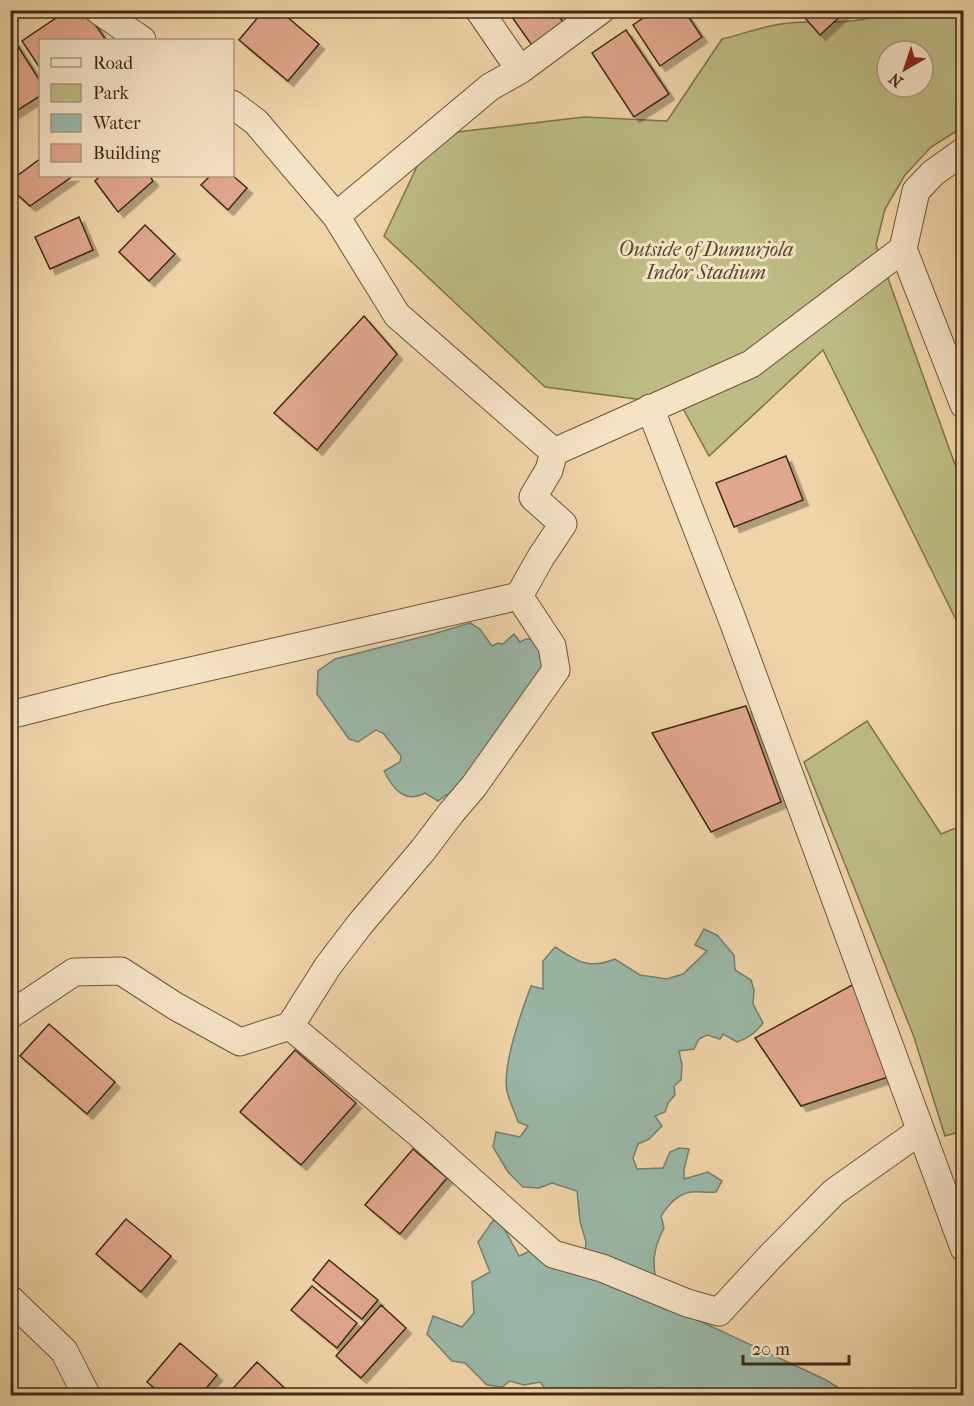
<svg xmlns="http://www.w3.org/2000/svg" width="974" height="1406" viewBox="0 0 974 1406" font-family="'IM FELL French Canon',serif">
  <style>
    .green { fill: #bdbc84; stroke: #7e734d; stroke-width: 1.5; fill-rule: evenodd }
    .water { fill: #9ab8a9; stroke: #757f6e; stroke-width: 1.5 }
    .building { fill: #e1a78e; stroke: #3e2a16; stroke-width: 1.5; filter: url(#shadow) }
    .lines { fill: none; stroke-linecap: round; stroke-linejoin: round }
    .street-casing { stroke: #6a543a; stroke-width: 29 }
    .street { stroke: #f5e3c6; stroke-width: 27 }
    .labels { text-anchor: middle; stroke-width: 6; stroke-linejoin: round; paint-order: stroke }
    .park-label { font-size: 20px; font-style: italic; fill: #57472c; stroke: #f5e3c6 }
  </style>
  <defs>
    <filter id="shadow"><feDropShadow dx="5.5" dy="5.5" stdDeviation="0" flood-color="#0004"/></filter>
  </defs>
  <rect width="100%" height="100%" fill="#efd4a7"/>
  <filter id="stains"><feTurbulence type="fractalNoise" baseFrequency=".00333" numOctaves="4"/><feColorMatrix values="0 0 0 0 .2 0 0 0 0 .09 0 0 0 0 .02 0 0 0 .5 -.17"/></filter>
  <radialGradient id="worn" r=".72"><stop offset=".6" stop-color="#630" stop-opacity="0"/><stop offset="1" stop-color="#630" stop-opacity=".3"/></radialGradient>
  <path class="green" d="M 887,11 L 963,11 L 963,127 L 931,147 L 905,175 L 885,209 L 876,245 L 963,487 L 963,634 L 823,350 L 709,456 L 681,405 L 545,387 L 384,236 L 432,135 L 584,117 L 667,121 L 722,39 C 744,34 768,24 790,23 C 824,20 856,27 887,11 ZM 887,51 L 923,51 L 923,87 L 887,87 Z
    M 867,721 L 941,834 L 963,825 L 963,1131 L 945,1136 L 914,1037 L 804,762 Z"/>
  <path class="water" d="M 470,623 L 480,629 L 492,646 L 498,643 L 503,644 L 514,634 L 520,642 L 526,639 L 539,639 L 543,654 L 541,674 L 453,796 L 446,795 L 438,801 L 425,793 C 405,804 393,789 384,771 L 400,762 L 401,756 L 383,733 L 376,730 L 358,742 L 349,739 L 317,694 L 318,671 L 335,659 L 433,634 Z
    M 704,929 L 717,935 L 734,955 L 735,970 L 751,980 L 754,990 L 753,1004 L 763,1023 C 755,1033 749,1038 737,1042 L 723,1034 L 720,1039 L 707,1035 L 699,1039 L 694,1049 L 679,1051 L 682,1065 L 681,1080 L 674,1086 L 675,1095 L 668,1103 L 665,1112 L 655,1116 L 662,1126 L 649,1139 L 638,1144 L 633,1158 L 637,1169 L 663,1168 L 670,1152 L 679,1148 L 689,1149 L 684,1170 L 684,1179 L 708,1172 L 722,1181 L 716,1192 C 707,1193 699,1191 691,1192 C 677,1194 668,1205 661,1216 L 664,1228 C 648,1259 655,1269 659,1302 L 826,1380 L 850,1395 L 550,1395 L 540,1382 L 524,1385 L 510,1381 L 502,1387 L 487,1385 L 465,1363 L 452,1361 L 427,1334 L 433,1316 L 462,1327 L 474,1313 L 472,1282 L 490,1272 L 478,1242 L 497,1215 L 519,1256 L 528,1252 L 532,1243 L 583,1268 L 586,1242 L 580,1221 L 577,1191 L 552,1183 L 539,1188 L 523,1187 L 508,1172 L 493,1147 L 496,1132 L 520,1137 L 528,1126 L 518,1122 C 515,1112 509,1101 507,1091 C 502,1066 522,1010 531,986 L 543,989 L 543,961 L 555,947 C 577,961 588,970 615,959 L 640,975 L 667,979 L 683,974 L 707,951 L 695,945 Z"/>
  <path class="building" d="M 68,10 L 85,10 L 106,40 L 40,40 L 40,68 L 22,41 Z
    M 264,10 L 279,10 L 319,44 L 288,81 L 239,40 Z
    M 507,10 L 555,10 L 567,28 L 536,51 Z
    M 655,10 L 684,10 L 702,37 L 660,66 L 633,25 Z
    M 798,10 L 847,10 L 820,35 Z
    M 626,30 L 669,94 L 634,117 L 592,53 Z
    M 14,40 L 40,81 L 40,96 L 10,115 L 10,42 Z
    M 40,159 L 40,176 L 73,176 L 30,206 L 10,188 L 10,181 Z
    M 232,175 L 247,188 L 228,210 L 201,185 L 210,176 Z
    M 100,176 L 150,176 L 153,181 L 118,212 L 95,181 Z
    M 79,217 L 93,250 L 50,269 L 35,237 Z
    M 145,225 L 175,254 L 149,281 L 119,252 Z
    M 364,316 L 397,354 L 317,450 L 274,413 Z
    M 786,456 L 803,500 L 734,527 L 716,483 Z
    M 746,706 L 781,802 L 711,832 L 652,733 Z
    M 854,984 L 888,1077 L 801,1106 L 755,1038 Z
    M 49,1024 L 115,1082 L 87,1114 L 20,1056 Z
    M 295,1050 L 356,1103 L 301,1165 L 240,1112 Z
    M 413,1149 L 447,1178 L 400,1234 L 365,1205 Z
    M 126,1219 L 171,1256 L 141,1292 L 96,1254 Z
    M 329,1260 L 378,1300 L 362,1319 L 313,1280 Z
    M 312,1286 L 357,1323 L 337,1348 L 291,1310 Z
    M 381,1305 L 406,1328 L 361,1378 L 336,1356 Z
    M 180,1343 L 217,1375 L 200,1396 L 163,1396 L 147,1382 Z
    M 257,1362 L 293,1396 L 226,1396 Z"/>
  <g class="lines">
    <g class="street-casing">
      <path id="street" d="M 98,10 L 142,40
        M 479,10 L 520,70
        M 232,104 L 256,122 L 336,216 L 397,315 L 554,452 L 751,364 L 903,249
        M 964,151 L 933,173 L 916,191 L 903,249 L 964,405
        M 336,216 L 490,87 L 520,70 L 601,10
        M 650,408 L 731,616 L 964,1248
        M 554,452 L 549,470 L 533,497 L 563,524 L 541,557 L 519,596 L 552,646 L 556,670 L 474,786 L 451,813 L 423,850 L 360,924 L 328,966 L 290,1026 L 419,1134 L 553,1254 L 602,1268 L 687,1303 L 719,1312 L 769,1258 L 834,1192 L 920,1131
        M 10,715 L 112,689 L 519,596
        M 10,1015 L 74,972 L 121,971 L 175,1006 L 240,1042 L 290,1026
        M 10,1299 L 64,1351 L 87,1396"/>
    </g>
    <use href="#street" class="street"/>
  </g>
  <g class="labels">
    <g class="park-label">
      <text x="706" y="256">Outside of Dumurjola<tspan x="706" dy="23">Indor Stadium</tspan></text>
    </g>
  </g>
  <rect width="974" height="1406" fill="none" stroke="#efd4a7" stroke-width="36"/>
  <rect x="12" y="12" width="950" height="1382" fill="none" stroke="#3e2a16" stroke-width="3"/>
  <rect x="18" y="18" width="938" height="1370" fill="none" stroke="#3e2a16" stroke-width="1.5"/>
  <rect x="39" y="39" width="195" height="138" fill="#f5e3c6" stroke="#ac9980" stroke-width="1.5"/>
  <rect x="51" y="58" width="30" height="9" fill="#f5e3c6" stroke="#ac9980" stroke-width="1.5"/>
  <text x="93" y="69" font-size="18" fill="#3e2a16">Road</text>
  <rect x="51" y="84" width="30" height="18" fill="#bdbc84" stroke="#ac9980" stroke-width="1.5"/>
  <text x="93" y="99" font-size="18" fill="#3e2a16">Park</text>
  <rect x="51" y="114" width="30" height="18" fill="#9ab8a9" stroke="#ac9980" stroke-width="1.5"/>
  <text x="93" y="129" font-size="18" fill="#3e2a16">Water</text>
  <rect x="51" y="144" width="30" height="18" fill="#e1a78e" stroke="#ac9980" stroke-width="1.5"/>
  <text x="93" y="159" font-size="18" fill="#3e2a16">Building</text>
  <g transform="translate(905 69) rotate(219)"><circle r="28" fill="#f5e3c6" stroke="#ac9980" stroke-width="1.5"/>
  <path d="M0-4.5L10 22L0 15L-10 22Z" fill="#8f2418"/>
  <text y="-9" font-size="16" font-weight="bold" text-anchor="middle" fill="#3e2a16">N</text>
  </g>
  <path d="M743 1355v9h106v-9" fill="none" stroke="#3e2a16" stroke-width="3"/>
  <text x="752" y="1355" font-size="18" fill="#3e2a16" stroke="#f5e3c6" stroke-width="4.5" paint-order="stroke">20 m</text>
  <rect width="100%" height="100%" filter="url(#stains)"/>
  <rect width="100%" height="100%" fill="url(#worn)"/>
</svg>
